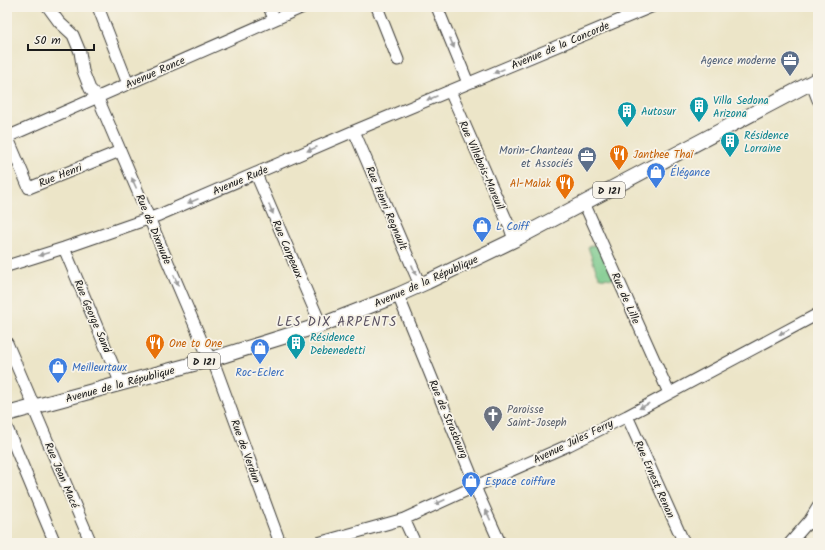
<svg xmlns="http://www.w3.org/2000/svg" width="825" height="550" viewBox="0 0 825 550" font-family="Kalam,sans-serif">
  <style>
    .green { fill: #78c88a; stroke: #4a7253 }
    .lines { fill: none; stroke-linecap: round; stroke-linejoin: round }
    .minor-casing { stroke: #3b3a36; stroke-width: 13 }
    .major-casing { stroke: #3b3a36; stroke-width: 16 }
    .minor { stroke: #fff; stroke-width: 11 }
    .major { stroke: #fff; stroke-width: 14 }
    .oneway { fill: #999 }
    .labels { text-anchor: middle; stroke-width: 3.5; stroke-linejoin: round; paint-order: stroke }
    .shield { fill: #f7f3e8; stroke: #5e5c59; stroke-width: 1 }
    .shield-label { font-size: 10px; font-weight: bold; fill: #1c1c1c }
    .street-label { font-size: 11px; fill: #1c1c1c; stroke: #f7f3e8 }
    .service-label { font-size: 11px; fill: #4e5e75; stroke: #f7f3e8; text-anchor: end }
    .culture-label { font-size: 11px; fill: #0d838f; stroke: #f7f3e8; text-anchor: start }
    .food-label { font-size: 11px; fill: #c56008; stroke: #f7f3e8; text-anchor: start }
    .shop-label { font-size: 11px; fill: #366cbe; stroke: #f7f3e8; text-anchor: start }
    .worship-label { font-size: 11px; fill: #5b616d; stroke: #f7f3e8; text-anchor: start }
    .quarter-label { font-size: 13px; letter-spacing: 1px; fill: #5a5261; stroke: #f7f3e8 }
  </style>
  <rect width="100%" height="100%" fill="#f7f3e8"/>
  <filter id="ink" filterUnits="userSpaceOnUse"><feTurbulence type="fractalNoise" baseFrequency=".025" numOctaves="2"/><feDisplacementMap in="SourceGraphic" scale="8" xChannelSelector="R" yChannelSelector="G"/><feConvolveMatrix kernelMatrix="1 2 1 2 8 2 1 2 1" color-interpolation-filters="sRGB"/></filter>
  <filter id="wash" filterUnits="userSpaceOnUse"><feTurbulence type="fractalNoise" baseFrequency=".012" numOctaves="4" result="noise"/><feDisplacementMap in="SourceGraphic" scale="16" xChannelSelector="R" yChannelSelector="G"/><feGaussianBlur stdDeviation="0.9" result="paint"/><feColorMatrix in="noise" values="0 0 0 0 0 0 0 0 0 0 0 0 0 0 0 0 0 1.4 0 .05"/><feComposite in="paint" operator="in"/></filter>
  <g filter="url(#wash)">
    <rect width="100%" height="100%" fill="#ece5c8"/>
    <path class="green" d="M 600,243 L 615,279 L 600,278 L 596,270 L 588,247 Z"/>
  </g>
  <g filter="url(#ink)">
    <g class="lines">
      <g class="minor-casing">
        <path id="minor" d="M 48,7 L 59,22 L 73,35 L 80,52 L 83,71 L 90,89 L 98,97 L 100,103 L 205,349 L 215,366 L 280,543
          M 98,7 L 128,84
          M 269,7 L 274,19
          M 377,7 L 398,60
          M 437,7 L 468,83
          M 811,82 L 818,100
          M 450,91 L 510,228 L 514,240
          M 354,131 L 420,285
          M 7,136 L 29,188 L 120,151
          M 7,137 L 303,7
          M 256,174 L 321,325
          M 584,203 L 669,393
          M 64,248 L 121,384
          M 7,266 L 64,248 L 159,215 L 354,131 L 651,7
          M 398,295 L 473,479 L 478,494 L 500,543
          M 7,343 L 31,399 L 36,406
          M 33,407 L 91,543
          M 627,416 L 684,543
          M 7,428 L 55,543
          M 404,519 L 415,543
          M 810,520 L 818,530
          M 318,543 L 404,519 L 476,486 L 569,445 L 627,416 L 818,314
          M 790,543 L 810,520 L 818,507"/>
      </g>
      <g class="major-casing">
        <path id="major" d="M 7,414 L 212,359 L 286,336 L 321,325 L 398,295 L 427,282 L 514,240 L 818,79"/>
      </g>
      <use href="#minor" class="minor"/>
      <use href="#major" class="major"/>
    </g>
    <defs><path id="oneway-solid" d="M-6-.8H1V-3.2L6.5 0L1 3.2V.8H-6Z"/></defs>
    <g class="oneway">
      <use href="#oneway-solid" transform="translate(452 43) rotate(67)"/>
      <use href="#oneway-solid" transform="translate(499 71) rotate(157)"/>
      <use href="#oneway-solid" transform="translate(432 98) rotate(157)"/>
      <use href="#oneway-solid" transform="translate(312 149) rotate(157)"/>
      <use href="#oneway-solid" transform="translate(134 183) rotate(-114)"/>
      <use href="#oneway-solid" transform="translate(193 201) rotate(157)"/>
      <use href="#oneway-solid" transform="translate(271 209) rotate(67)"/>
      <use href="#oneway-solid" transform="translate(44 254) rotate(163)"/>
      <use href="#oneway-solid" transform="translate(414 270) rotate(67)"/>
      <use href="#oneway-solid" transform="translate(176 280) rotate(67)"/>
      <use href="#oneway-solid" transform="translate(784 332) rotate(152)"/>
      <use href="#oneway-solid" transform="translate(644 406) rotate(152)"/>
      <use href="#oneway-solid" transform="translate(440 502) rotate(155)"/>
      <use href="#oneway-solid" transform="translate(488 515) rotate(-115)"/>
    </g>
  </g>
  <defs>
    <g id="office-pin" transform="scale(1)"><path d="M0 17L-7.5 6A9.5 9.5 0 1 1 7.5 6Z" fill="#5c6f8a" stroke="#f7f3e8"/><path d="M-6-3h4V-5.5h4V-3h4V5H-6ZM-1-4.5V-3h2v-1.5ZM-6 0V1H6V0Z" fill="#fff"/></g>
    <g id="building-pin" transform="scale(1)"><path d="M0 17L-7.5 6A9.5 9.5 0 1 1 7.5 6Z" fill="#0f9aa8" stroke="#f7f3e8"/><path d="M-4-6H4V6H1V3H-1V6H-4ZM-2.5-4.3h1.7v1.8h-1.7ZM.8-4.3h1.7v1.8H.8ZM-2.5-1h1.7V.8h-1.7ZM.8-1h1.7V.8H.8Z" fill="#fff"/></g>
    <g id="restaurant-pin" transform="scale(1)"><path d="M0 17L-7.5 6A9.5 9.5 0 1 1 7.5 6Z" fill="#e8710a" stroke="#f7f3e8"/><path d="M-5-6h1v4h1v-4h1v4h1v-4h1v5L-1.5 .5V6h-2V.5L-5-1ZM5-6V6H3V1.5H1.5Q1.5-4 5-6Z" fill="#fff"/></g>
    <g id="shop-pin" transform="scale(1)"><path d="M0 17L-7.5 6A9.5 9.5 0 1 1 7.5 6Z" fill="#3f7fe0" stroke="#f7f3e8"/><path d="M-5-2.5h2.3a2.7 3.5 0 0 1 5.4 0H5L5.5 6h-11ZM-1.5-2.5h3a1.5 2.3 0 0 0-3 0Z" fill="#fff"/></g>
    <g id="church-pin" transform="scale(1)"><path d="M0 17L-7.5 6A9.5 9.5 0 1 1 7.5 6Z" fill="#6b7280" stroke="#f7f3e8"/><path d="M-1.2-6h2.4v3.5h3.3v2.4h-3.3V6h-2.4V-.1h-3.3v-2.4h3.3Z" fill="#fff"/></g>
  </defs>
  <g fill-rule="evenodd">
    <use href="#office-pin" x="790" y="60"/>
    <use href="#building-pin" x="699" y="106"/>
    <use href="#building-pin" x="627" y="111"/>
    <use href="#building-pin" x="730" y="141"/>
    <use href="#restaurant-pin" x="619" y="154"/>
    <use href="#office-pin" x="587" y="156"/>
    <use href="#shop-pin" x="656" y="172"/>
    <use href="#restaurant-pin" x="565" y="183"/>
    <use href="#shop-pin" x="482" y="226"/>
    <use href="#restaurant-pin" x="155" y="343"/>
    <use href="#building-pin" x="296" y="343"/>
    <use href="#shop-pin" x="260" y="348"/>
    <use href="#shop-pin" x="58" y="367"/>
    <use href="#church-pin" x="493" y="415"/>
    <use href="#shop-pin" x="471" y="481"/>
  </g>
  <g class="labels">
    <g class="shield">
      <rect x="593" y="182" width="32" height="16" rx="3"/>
      <rect x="188" y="353" width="32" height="16" rx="3"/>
    </g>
    <g class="shield-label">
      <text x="609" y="194">D 121</text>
      <text x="204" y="365">D 121</text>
    </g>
    <g class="street-label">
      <text transform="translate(560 45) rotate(-23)" y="4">Avenue de la Concorde</text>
      <text transform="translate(155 72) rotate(-24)" y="4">Avenue Ronce</text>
      <text transform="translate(482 165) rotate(66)" y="4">Rue Villebois-Mareuil</text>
      <text transform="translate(60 175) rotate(-22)" y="4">Rue Henri</text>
      <text transform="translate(240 180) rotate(-23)" y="4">Avenue Rude</text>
      <text transform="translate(387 208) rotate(67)" y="4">Rue Henri Regnault</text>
      <text transform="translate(154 229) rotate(67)" y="4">Rue de Dixmude</text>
      <text transform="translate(288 249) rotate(67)" y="4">Rue Carpeaux</text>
      <text transform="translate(426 281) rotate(-24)" y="4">Avenue de la République</text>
      <text transform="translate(626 298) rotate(66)" y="4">Rue de Lille</text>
      <text transform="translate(93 316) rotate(67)" y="4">Rue George Sand</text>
      <text transform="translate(120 384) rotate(-15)" y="4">Avenue de la République</text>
      <text transform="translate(449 419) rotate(67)" y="4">Rue de Strasbourg</text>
      <text transform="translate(573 441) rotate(-26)" y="4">Avenue Jules Ferry</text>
      <text transform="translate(246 451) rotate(70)" y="4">Rue de Verdun</text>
      <text transform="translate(62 475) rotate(67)" y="4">Rue Jean Macé</text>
      <text transform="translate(655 479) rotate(66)" y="4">Rue Ernest Renan</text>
    </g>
    <g class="service-label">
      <text x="776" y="64">Agence moderne</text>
      <text x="573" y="154">Morin-Chanteau<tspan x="573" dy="13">et Associés</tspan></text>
    </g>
    <g class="culture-label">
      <text x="713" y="104">Villa Sedona<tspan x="713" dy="13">Arizona</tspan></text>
      <text x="641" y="115">Autosur</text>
      <text x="744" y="139">Résidence<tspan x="744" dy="13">Lorraine</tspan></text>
      <text x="310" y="341">Résidence<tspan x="310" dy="13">Debenedetti</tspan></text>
    </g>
    <g class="food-label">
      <text x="633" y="158">Janthee Thaï</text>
      <text x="551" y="187" text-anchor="end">Al-Malak</text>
      <text x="169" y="347">One to One</text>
    </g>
    <g class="shop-label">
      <text x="670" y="176">Élégance</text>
      <text x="496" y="230">L Coiff</text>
      <text x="72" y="371">Meilleurtaux</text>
      <text x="260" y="376" text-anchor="middle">Roc-Eclerc</text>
      <text x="485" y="485">Espace coiffure</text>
    </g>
    <g class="worship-label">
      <text x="507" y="413">Paroisse<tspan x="507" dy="13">Saint-Joseph</tspan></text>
    </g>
    <g class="quarter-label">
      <text x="337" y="326">LES DIX ARPENTS</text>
    </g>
  </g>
  <rect width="825" height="550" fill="none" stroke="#f7f3e8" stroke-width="24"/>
  <path d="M28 44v6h66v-6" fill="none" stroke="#1c1c1c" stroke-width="2"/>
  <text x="34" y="44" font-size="12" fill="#1c1c1c" stroke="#f7f3e8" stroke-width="3" paint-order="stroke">50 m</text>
</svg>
